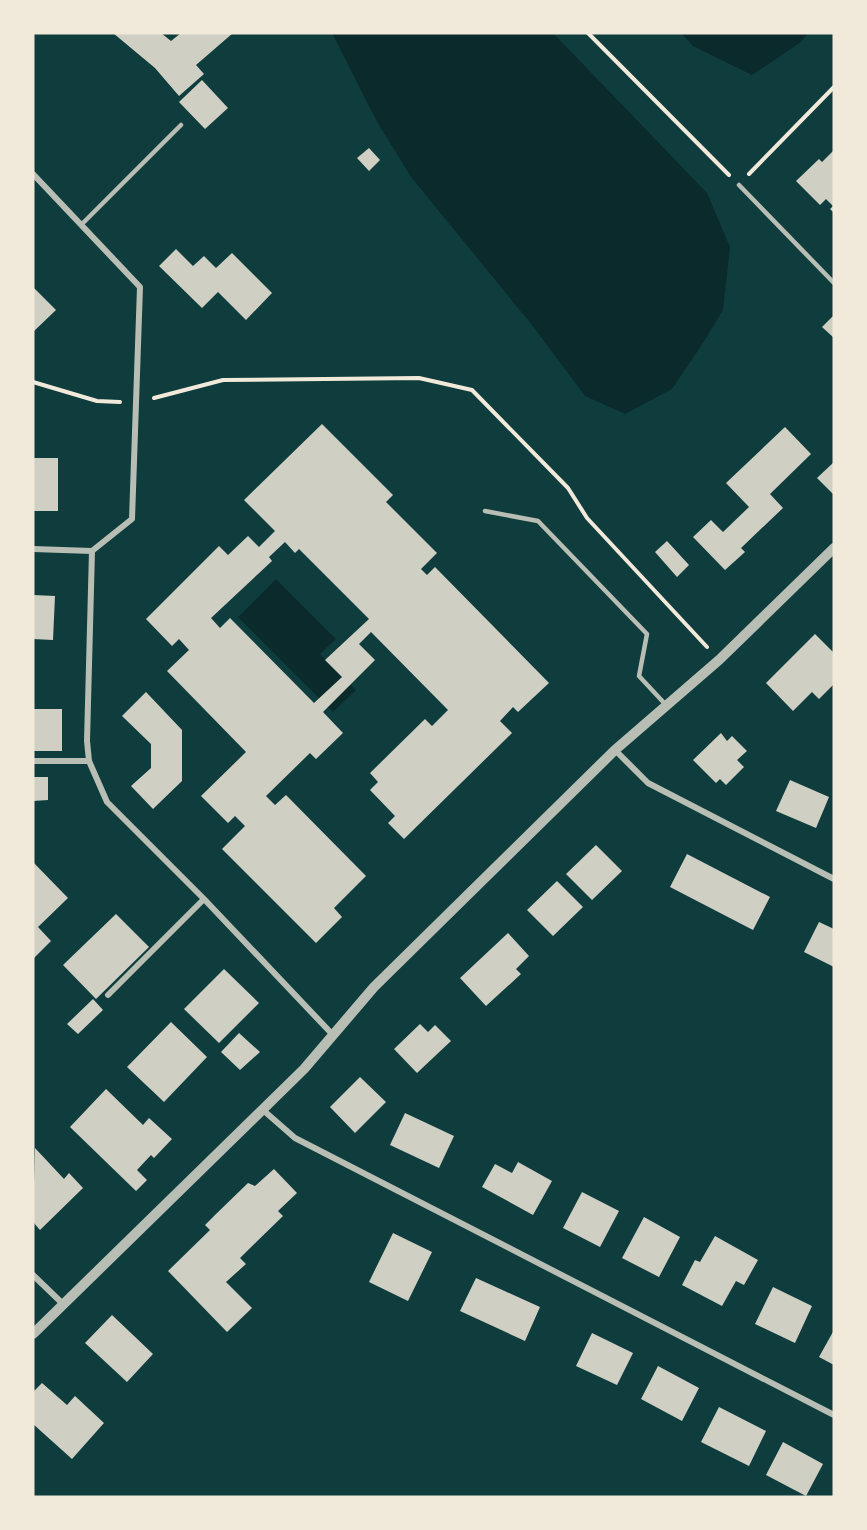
<svg xmlns="http://www.w3.org/2000/svg" width="867" height="1530" viewBox="0 0 867 1530" font-family="'Noto Sans',sans-serif">
  <style>
    .water { fill: #0a2a2b }
    .building { fill: #cfcfc3; fill-rule: evenodd }
    .lines { fill: none; stroke-linecap: round; stroke-linejoin: round }
    .path { stroke: #f1e9da; stroke-width: 4 }
    .service { stroke: #b8beb3; stroke-width: 4.5 }
    .minor { stroke: #b8beb3; stroke-width: 6 }
    .tertiary { stroke: #b8beb3; stroke-width: 10 }
  </style>
  <rect width="100%" height="100%" fill="#0f3d3e"/>
  <path class="water" d="M 332,33 L 553,33 L 707,193 L 730,247 L 723,310 L 701,346 L 672,389 L 625,414 L 585,396 L 532,325 L 411,177 L 376,120 Z
    M 681,33 L 808,33 L 801,42 L 752,75 L 693,46 Z
    M 276,579 L 336,639 L 320,654 L 356,690 L 333,712 L 238,617 Z"/>
  <path class="building" d="M 113,33 L 161,33 L 171,41 L 181,33 L 233,33 L 196,65 L 204,74 L 179,96 L 155,68 Z
    M 202,80 L 228,108 L 205,129 L 179,102 Z
    M 369,148 L 380,160 L 369,171 L 357,158 Z
    M 834,150 L 834,213 L 830,209 L 833,206 L 826,199 L 820,205 L 796,181 L 819,159 L 822,162 Z
    M 176,249 L 193,266 L 204,256 L 216,268 L 232,253 L 272,293 L 246,320 L 218,292 L 202,308 L 159,266 Z
    M 33,287 L 56,310 L 33,332 Z
    M 834,315 L 834,338 L 822,327 Z
    M 322,424 L 393,495 L 386,502 L 437,553 L 421,569 L 427,575 L 435,567 L 549,683 L 518,712 L 513,707 L 500,721 L 512,733 L 404,839 L 388,823 L 395,816 L 370,790 L 378,782 L 370,773 L 425,719 L 432,726 L 448,710 L 371,632 L 359,644 L 375,660 L 323,712 L 343,733 L 316,759 L 310,753 L 266,796 L 275,805 L 286,795 L 366,876 L 334,908 L 342,917 L 316,943 L 222,849 L 245,826 L 235,816 L 228,823 L 201,796 L 246,752 L 167,671 L 189,650 L 179,639 L 172,646 L 146,619 L 219,546 L 228,555 L 248,536 L 259,547 L 275,531 L 244,500 ZM 285,542 L 295,553 L 299,549 L 369,619 L 325,660 L 342,677 L 314,703 L 230,618 L 220,628 L 211,618 L 272,561 L 269,557 Z
    M 785,427 L 811,454 L 770,494 L 783,508 L 741,548 L 745,552 L 725,570 L 693,537 L 711,520 L 723,532 L 749,507 L 726,483 Z
    M 33,458 L 58,458 L 58,511 L 33,511 Z
    M 834,462 L 834,495 L 817,478 Z
    M 667,541 L 689,565 L 677,577 L 655,552 Z
    M 33,595 L 55,596 L 53,640 L 33,639 Z
    M 815,634 L 834,653 L 834,684 L 819,699 L 812,692 L 793,711 L 766,683 Z
    M 146,692 L 182,730 L 182,781 L 153,809 L 131,786 L 151,768 L 151,744 L 122,716 Z
    M 33,709 L 62,709 L 62,751 L 33,751 Z
    M 721,733 L 727,741 L 732,736 L 747,751 L 737,760 L 744,767 L 726,785 L 720,779 L 716,783 L 693,760 Z
    M 33,777 L 48,777 L 48,800 L 33,801 Z
    M 790,780 L 829,797 L 816,828 L 776,811 Z
    M 596,845 L 622,871 L 592,900 L 566,874 Z
    M 687,854 L 770,897 L 753,930 L 670,887 Z
    M 33,862 L 68,898 L 38,927 L 51,941 L 33,959 Z
    M 557,881 L 583,907 L 553,936 L 527,910 Z
    M 116,914 L 149,947 L 96,999 L 63,965 Z
    M 819,922 L 834,929 L 834,967 L 804,952 Z
    M 508,933 L 529,956 L 516,969 L 521,974 L 486,1006 L 460,978 Z
    M 224,969 L 259,1003 L 219,1043 L 184,1009 Z
    M 93,999 L 103,1010 L 78,1034 L 67,1024 Z
    M 171,1022 L 207,1057 L 164,1102 L 127,1067 Z
    M 420,1024 L 428,1032 L 435,1025 L 451,1041 L 417,1073 L 394,1049 Z
    M 239,1033 L 260,1052 L 240,1070 L 221,1052 Z
    M 360,1077 L 386,1102 L 355,1133 L 330,1107 Z
    M 106,1089 L 143,1125 L 149,1118 L 172,1139 L 154,1158 L 151,1155 L 137,1170 L 147,1180 L 136,1191 L 70,1127 Z
    M 405,1113 L 454,1136 L 439,1168 L 390,1145 Z
    M 35,1148 L 64,1179 L 69,1173 L 83,1188 L 40,1230 L 33,1222 Z
    M 518,1162 L 552,1181 L 533,1215 L 482,1187 L 495,1164 L 512,1173 Z
    M 274,1169 L 297,1193 L 278,1211 L 283,1216 L 240,1258 L 246,1264 L 226,1282 L 252,1308 L 227,1332 L 168,1271 L 210,1230 L 205,1225 L 215,1215 L 248,1183 L 255,1186 Z
    M 582,1192 L 619,1211 L 600,1247 L 563,1228 Z
    M 644,1217 L 680,1237 L 659,1277 L 622,1258 Z
    M 393,1233 L 432,1252 L 408,1301 L 369,1282 Z
    M 715,1236 L 758,1260 L 744,1285 L 736,1281 L 722,1306 L 682,1285 L 695,1260 L 700,1262 Z
    M 476,1278 L 540,1307 L 525,1341 L 460,1311 Z
    M 773,1287 L 812,1306 L 795,1343 L 755,1324 Z
    M 112,1315 L 153,1354 L 127,1382 L 85,1343 Z
    M 834,1330 L 834,1365 L 819,1357 Z
    M 592,1333 L 633,1353 L 617,1385 L 576,1366 Z
    M 658,1366 L 699,1388 L 682,1421 L 641,1399 Z
    M 42,1383 L 67,1405 L 75,1396 L 104,1423 L 72,1459 L 33,1424 L 33,1392 Z
    M 719,1407 L 766,1431 L 749,1466 L 701,1442 Z
    M 783,1442 L 823,1464 L 806,1496 L 766,1475 Z"/>
  <g class="lines">
    <path class="path" d="M 588,33 L 729,175
      M 749,174 L 834,87
      M 33,382 L 97,401 L 120,402
      M 154,398 L 223,380 L 419,378 L 472,390 L 568,488 L 587,518 L 707,647"/>
    <path class="service" d="M 739,185 L 834,283
      M 81,225 L 181,125
      M 485,511 L 538,521 L 647,634 L 639,676 L 666,705"/>
    <path class="minor" d="M 33,174 L 140,287 L 132,519 L 92,551 L 87,741 L 89,761 L 107,802 L 204,899 L 333,1035
      M 33,549 L 92,551
      M 615,750 L 648,783 L 834,879
      M 33,761 L 89,761
      M 108,995 L 204,899
      M 263,1110 L 295,1138 L 834,1415
      M 33,1275 L 63,1304"/>
    <path class="tertiary" d="M 33,1334 L 304,1069 L 374,987 L 615,750 L 719,660 L 834,548"/>
  </g>
  <rect width="867" height="1530" fill="none" stroke="#f1e9da" stroke-width="69"/>
</svg>
